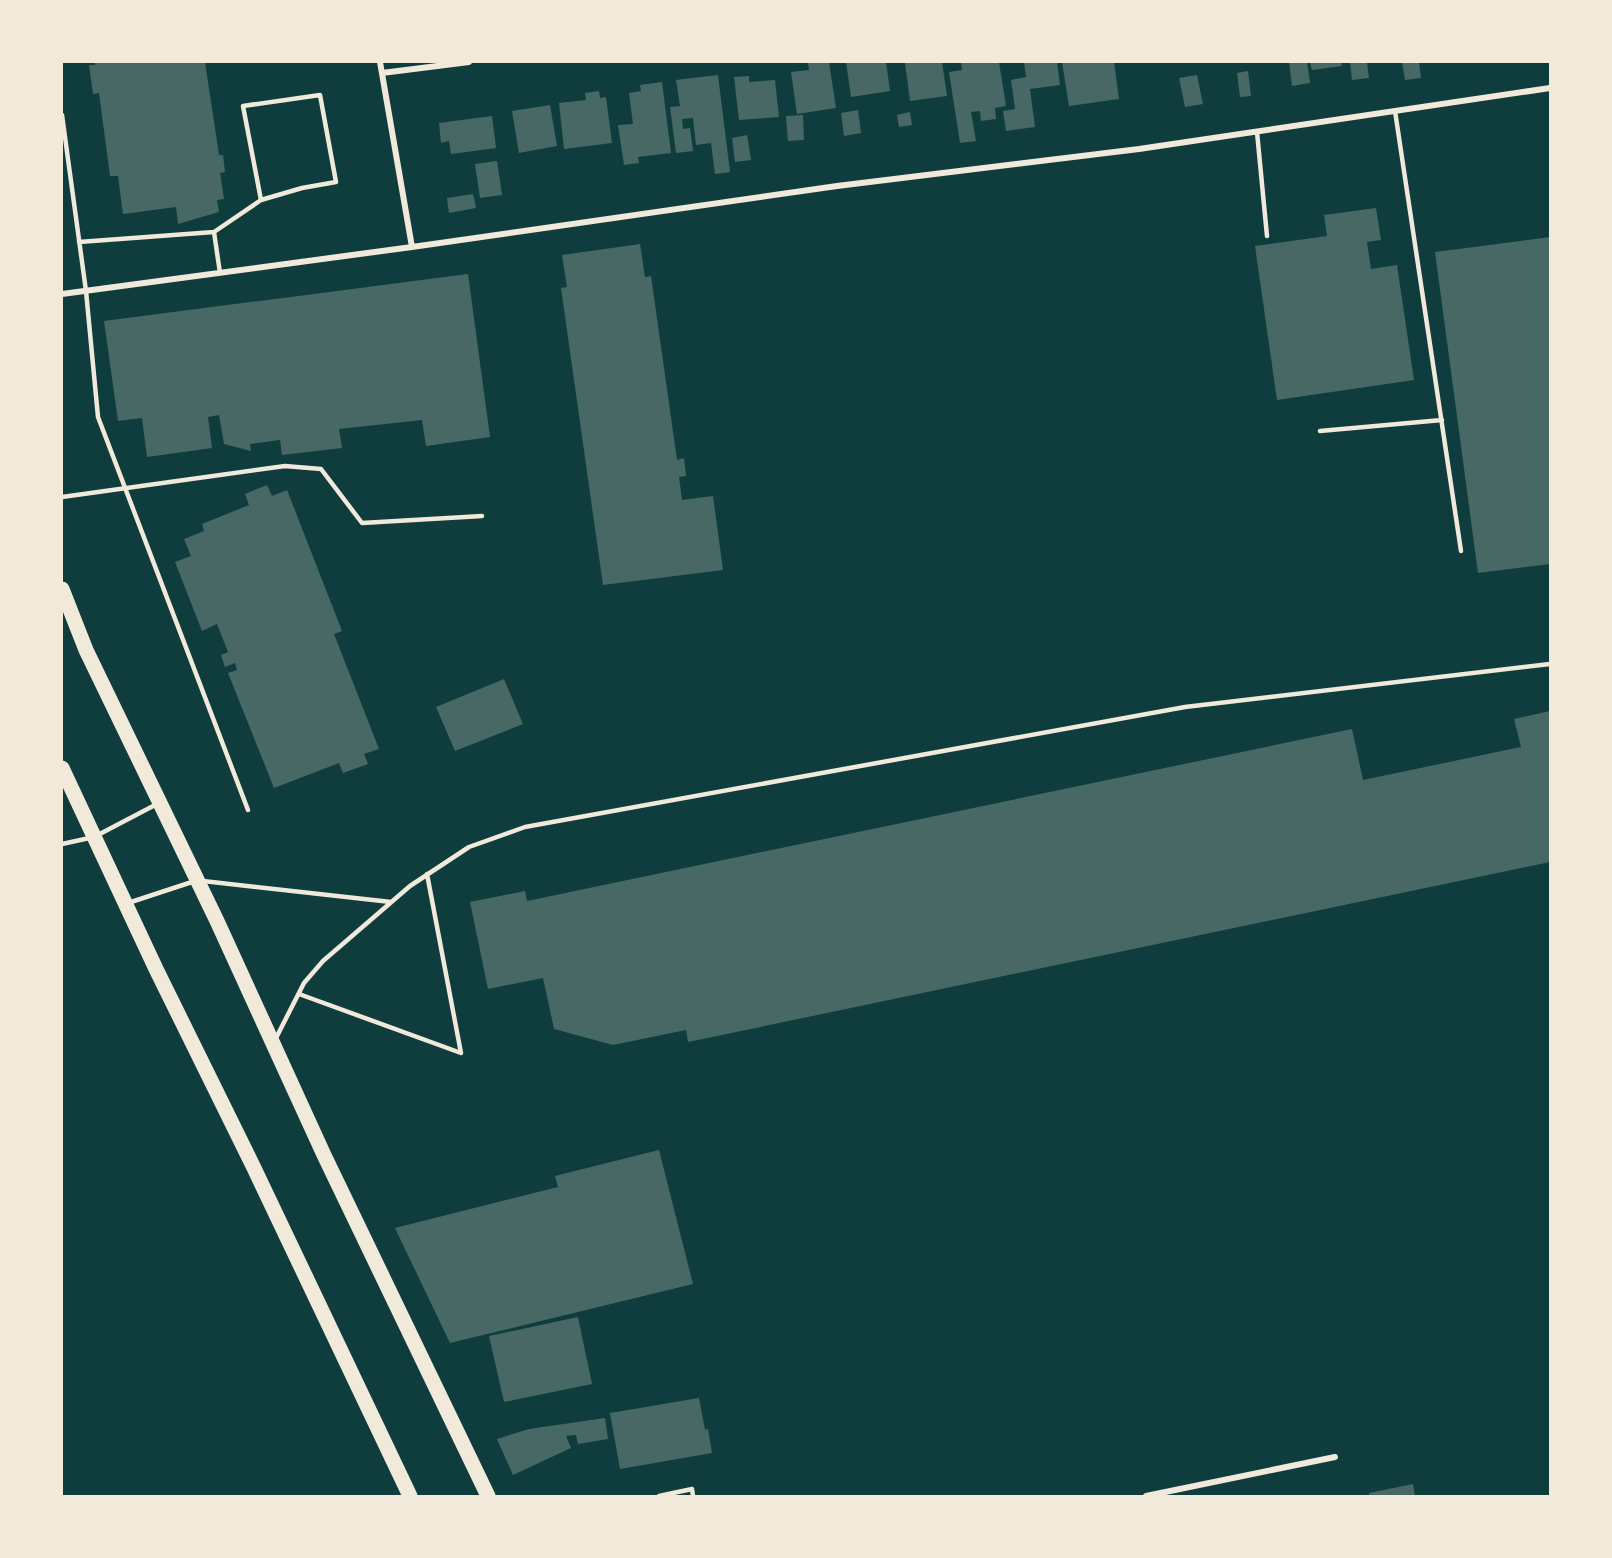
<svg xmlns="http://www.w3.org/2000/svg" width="1612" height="1558" viewBox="0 0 1612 1558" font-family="'Roboto Serif',serif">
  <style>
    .building { fill: #486865 }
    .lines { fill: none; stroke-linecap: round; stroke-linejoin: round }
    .service { stroke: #f1e9da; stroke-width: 4.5 }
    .minor { stroke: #f1e9da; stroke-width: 6 }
    .primary { stroke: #f1e9da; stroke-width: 15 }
  </style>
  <rect width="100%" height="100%" fill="#0f3d3e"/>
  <path class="building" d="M 95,62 L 205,62 L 219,155 L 223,155 L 225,172 L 220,173 L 224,199 L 217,200 L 219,212 L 178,224 L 176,207 L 123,214 L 118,176 L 110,176 L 99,93 L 93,94 L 89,65 L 95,65 Z
    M 829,62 L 836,108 L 797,114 L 791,72 L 809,70 L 808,63 Z
    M 846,62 L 886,62 L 890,91 L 851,97 Z
    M 914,62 L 942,62 L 947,96 L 910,101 L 905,63 Z
    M 961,62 L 999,62 L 1006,106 L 995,108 L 996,119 L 981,121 L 980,111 L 971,112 L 976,141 L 960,143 L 949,72 L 962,70 Z
    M 1024,62 L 1057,62 L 1060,85 L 1030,89 L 1035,127 L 1006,131 L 1003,111 L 1015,109 L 1011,80 L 1026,77 Z
    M 1062,62 L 1114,62 L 1119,99 L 1069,106 Z
    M 1289,62 L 1307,62 L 1310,83 L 1292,86 Z
    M 1310,62 L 1341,62 L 1342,66 L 1312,70 Z
    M 1350,62 L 1367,62 L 1369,78 L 1352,80 Z
    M 1402,62 L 1419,62 L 1421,78 L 1405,80 Z
    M 1248,71 L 1251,96 L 1240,97 L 1237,73 Z
    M 718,75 L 730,172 L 715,174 L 711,143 L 696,145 L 693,118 L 682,119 L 683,129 L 690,128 L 693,151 L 676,153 L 670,107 L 680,106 L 676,80 Z
    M 1197,75 L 1203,104 L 1185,107 L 1179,78 Z
    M 749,76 L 749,82 L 775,80 L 779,117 L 739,120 L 734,77 Z
    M 662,82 L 671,153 L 638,157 L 639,163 L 624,165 L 618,125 L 633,124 L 629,93 L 641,91 L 640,85 Z
    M 599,91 L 600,98 L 606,97 L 612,143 L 564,149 L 559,103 L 586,100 L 585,93 Z
    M 550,105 L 557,146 L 519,153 L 512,111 Z
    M 858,110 L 861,133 L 844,136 L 841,113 Z
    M 910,112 L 912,125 L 899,127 L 897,115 Z
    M 803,115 L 804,140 L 788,141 L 786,116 Z
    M 492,116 L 496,148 L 451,154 L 449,141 L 441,143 L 439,123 Z
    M 747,135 L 751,160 L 735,162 L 732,138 Z
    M 497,161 L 502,195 L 480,198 L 475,164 Z
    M 473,194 L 476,208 L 449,213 L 447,198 Z
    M 1376,208 L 1381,240 L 1367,242 L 1371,269 L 1397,265 L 1414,380 L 1277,400 L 1255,246 L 1327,236 L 1324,215 Z
    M 1550,237 L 1550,564 L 1478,573 L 1435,252 Z
    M 640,244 L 645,277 L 651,276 L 677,460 L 684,458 L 686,476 L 679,477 L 682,500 L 713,496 L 723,570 L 603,585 L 561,288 L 567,287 L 562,255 Z
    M 468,274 L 490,437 L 426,446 L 422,420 L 339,429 L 342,448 L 282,455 L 280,440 L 250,444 L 251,451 L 224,444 L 219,415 L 208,417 L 212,448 L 147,457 L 142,418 L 118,421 L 104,321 Z
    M 267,485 L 272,496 L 287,490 L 342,631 L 334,634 L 379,749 L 364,754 L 368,764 L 343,773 L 339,763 L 274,788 L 228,673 L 237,670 L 235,663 L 225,667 L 221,655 L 228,652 L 217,624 L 202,631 L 175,562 L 191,556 L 184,539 L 204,531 L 202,524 L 249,505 L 245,494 Z
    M 504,679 L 523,724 L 455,751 L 436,707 Z
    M 1550,711 L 1550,862 L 688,1042 L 686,1030 L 613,1045 L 554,1029 L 543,978 L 488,989 L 470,902 L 525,891 L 527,901 L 1352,729 L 1363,780 L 1521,747 L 1514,719 Z
    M 659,1150 L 693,1284 L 450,1343 L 395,1228 L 558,1187 L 555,1176 Z
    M 578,1317 L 592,1384 L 504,1402 L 489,1336 Z
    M 699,1398 L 705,1430 L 708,1429 L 712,1453 L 620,1469 L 610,1413 Z
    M 605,1418 L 608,1439 L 578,1444 L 576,1435 L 566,1436 L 571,1448 L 513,1475 L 497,1439 L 529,1429 Z
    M 1413,1484 L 1415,1496 L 1369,1496 L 1369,1493 Z"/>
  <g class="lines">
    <path class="service" d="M 1395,111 L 1461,551
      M 62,115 L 86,291 L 98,417 L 248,810
      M 1257,132 L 1267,236
      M 214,232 L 261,200 L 302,188 L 336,182 L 320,95 L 243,106 L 261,200
      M 79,242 L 214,232 L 220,273
      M 1320,431 L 1442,420
      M 62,497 L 285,466 L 321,469 L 362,523 L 482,516
      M 62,844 L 94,837 L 157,804
      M 203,881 L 391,902
      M 128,903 L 195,881
      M 299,994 L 461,1053 L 427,874
      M 275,1040 L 304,983 L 323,961 L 410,886 L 469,847 L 525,827 L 1185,707 L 1550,664
      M 659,1496 L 692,1489 L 693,1496"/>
    <path class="minor" d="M 380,62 L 412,247
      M 382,73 L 469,62
      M 62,294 L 412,247 L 837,186 L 1139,149 L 1550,88
      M 1146,1496 L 1335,1457"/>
    <path class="primary" d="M 62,589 L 86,650 L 217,921 L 324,1155 L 488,1496
      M 62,768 L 156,969 L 254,1168 L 410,1496"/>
  </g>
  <rect width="1612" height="1558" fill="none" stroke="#f1e9da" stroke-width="126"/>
</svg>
